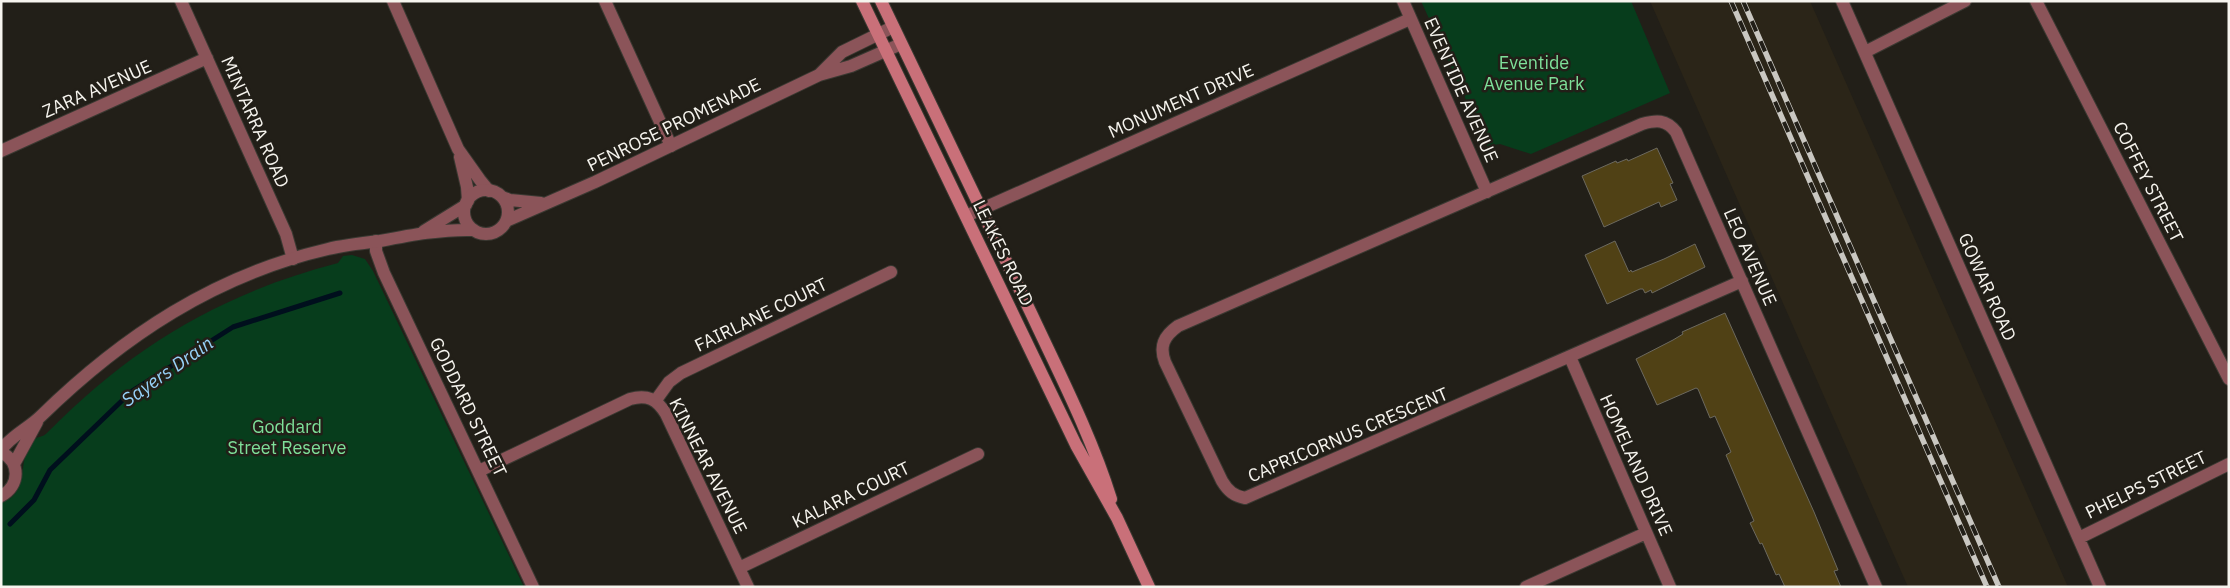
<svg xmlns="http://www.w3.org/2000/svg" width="2230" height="588" viewBox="0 0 2230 588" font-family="'IBM Plex Sans',sans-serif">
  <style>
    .built { fill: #2b2518 }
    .green { fill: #073d1c }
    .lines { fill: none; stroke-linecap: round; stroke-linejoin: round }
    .stream { stroke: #000f1d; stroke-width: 5 }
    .building { fill: #504115; stroke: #6c695f }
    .minor-casing { stroke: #3b3932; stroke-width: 14 }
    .tertiary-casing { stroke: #3b3932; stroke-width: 14 }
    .secondary-casing { stroke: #3b3932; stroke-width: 14 }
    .minor { stroke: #8b5459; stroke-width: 12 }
    .tertiary { stroke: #8b5459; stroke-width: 12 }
    .secondary { stroke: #c97079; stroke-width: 12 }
    .rail-casing { stroke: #c9c7c1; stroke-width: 5.5 }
    .rail { stroke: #221f18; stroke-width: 4; stroke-dasharray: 11; stroke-linecap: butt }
    .labels { text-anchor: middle; stroke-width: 5; stroke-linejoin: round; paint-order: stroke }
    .park-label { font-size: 18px; fill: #7ee099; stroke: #221f18 }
    .street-label { font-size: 18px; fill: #f6f4ee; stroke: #221f18 }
    .water-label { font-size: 19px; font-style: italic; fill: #97d2f9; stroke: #221f18 }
  </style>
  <rect width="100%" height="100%" fill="#221f18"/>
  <path class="built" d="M 1650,1 L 1810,1 L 2068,587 L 1908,587 Z"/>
  <path class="green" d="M 1421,1 L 1631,1 L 1670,93 L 1531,154 L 1500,144 L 1487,146 Z
    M 352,255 L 365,259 L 373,271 L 524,587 L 1,587 L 1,503 C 32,493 15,459 34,440 C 37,436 42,438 47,433 C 131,347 222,293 338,263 L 343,256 Z"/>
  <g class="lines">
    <path class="stream" d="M 10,524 L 34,500 L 50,470 L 132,391 L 233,327 L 340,293"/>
  </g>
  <path class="building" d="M 1657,148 L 1673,183 L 1670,184 L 1677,200 L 1661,207 L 1659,202 L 1604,227 L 1582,176 L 1616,161 L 1617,163 L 1627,159 L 1628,161 Z
    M 1615,241 L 1629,272 L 1631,270 L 1632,272 L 1664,259 L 1695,244 L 1705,267 L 1652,293 L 1651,290 L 1645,293 L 1643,289 L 1640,289 L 1607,304 L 1585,255 Z
    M 1725,313 L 1814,512 L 1838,570 L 1834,571 L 1841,587 L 1785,587 L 1779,574 L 1776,575 L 1762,543 L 1760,544 L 1750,523 L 1754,521 L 1726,455 L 1731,452 L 1715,416 L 1710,418 L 1698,389 L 1696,388 L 1657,405 L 1636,359 L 1673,340 L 1683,334 L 1682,332 Z"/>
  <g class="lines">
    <g class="minor-casing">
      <path id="minor" d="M 181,1 L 286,234 L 293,259
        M 393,1 L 458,149 L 480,180 L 489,191
        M 605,1 L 671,146
        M 1403,1 L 1487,192
        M 1842,1 L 2100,587
        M 2036,1 L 2229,379
        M 1865,52 L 1965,1
        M 1,151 L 207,58
        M 460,157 L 467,187 L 468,201
        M 966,216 L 1410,19
        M 376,241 L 376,251 L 384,273 L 533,587
        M 1742,281 L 1245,498 C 1234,496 1228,491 1222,481 L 1165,362 C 1159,346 1164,336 1178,326 L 1642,124 C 1656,120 1666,119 1676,132 L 1876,587
        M 1570,357 L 1670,587
        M 656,400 L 669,382 L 681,373 L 891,272
        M 479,471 L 630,399 C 647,394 657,399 666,414 L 748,587
        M 2079,538 L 2229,464
        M 739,568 L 978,454
        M 1526,587 L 1646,533"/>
    </g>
    <g class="tertiary-casing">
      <path id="tertiary" d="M 819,75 L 842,52 L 893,27
        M464 212a22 22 0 1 1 44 0a22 22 0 1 1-44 0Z
        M 502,197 L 510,200 L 541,203
        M 506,221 L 595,182 L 819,75 L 851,66 L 901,44
        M 424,231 L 466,205
        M 1,450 C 12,435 29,428 41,416 C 123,336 215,275 328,249 C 345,245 363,243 380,241 C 411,235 442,229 474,230
        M 1,452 C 21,462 20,486 1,496
        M 14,464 L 37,422"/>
    </g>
    <g class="secondary-casing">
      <path id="secondary" d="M 862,1 L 1076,445 L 1117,518 L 1149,587
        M 881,1 C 931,106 982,210 1032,315 C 1060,375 1091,435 1111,499"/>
    </g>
    <use href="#minor" class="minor"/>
    <use href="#tertiary" class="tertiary"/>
    <use href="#secondary" class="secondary"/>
    <g class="rail-casing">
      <path id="rail" d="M 1731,1 L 1987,587
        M 1743,1 L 1999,587"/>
    </g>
    <use href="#rail" class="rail"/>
  </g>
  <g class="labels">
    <g class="park-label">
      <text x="1534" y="69">Eventide<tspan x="1534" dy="21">Avenue Park</tspan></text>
      <text x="287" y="433">Goddard<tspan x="287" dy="21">Street Reserve</tspan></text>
    </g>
    <g class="street-label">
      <text transform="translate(97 89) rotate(-24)" y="6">ZARA AVENUE</text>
      <text transform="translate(1461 90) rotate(66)" y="6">EVENTIDE AVENUE</text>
      <text transform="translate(1181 101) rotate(-24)" y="6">MONUMENT DRIVE</text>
      <text transform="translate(255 122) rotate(66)" y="6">MINTARRA ROAD</text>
      <text transform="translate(674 125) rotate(-26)" y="6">PENROSE PROMENADE</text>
      <text transform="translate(2148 182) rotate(63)" y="6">COFFEY STREET</text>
      <text transform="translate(1003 253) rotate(64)" y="6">LEAKES ROAD</text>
      <text transform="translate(1750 257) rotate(66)" y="6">LEO AVENUE</text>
      <text transform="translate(1987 287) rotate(66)" y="6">GOWAR ROAD</text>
      <text transform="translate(761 315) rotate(-26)" y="6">FAIRLANE COURT</text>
      <text transform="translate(468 407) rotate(64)" y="6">GODDARD STREET</text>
      <text transform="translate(1348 435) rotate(-23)" y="6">CAPRICORNUS CRESCENT</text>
      <text transform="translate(1636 465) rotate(66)" y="6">HOMELAND DRIVE</text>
      <text transform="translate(708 466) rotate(63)" y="6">KINNEAR AVENUE</text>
      <text transform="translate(2146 485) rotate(-26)" y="6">PHELPS STREET</text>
      <text transform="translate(851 495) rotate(-26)" y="6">KALARA COURT</text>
    </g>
    <g class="water-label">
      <text transform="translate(167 371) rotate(-35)" y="7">Sayers Drain</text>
    </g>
  </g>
  <rect width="2230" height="588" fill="none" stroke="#f6f4ee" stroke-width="5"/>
</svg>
